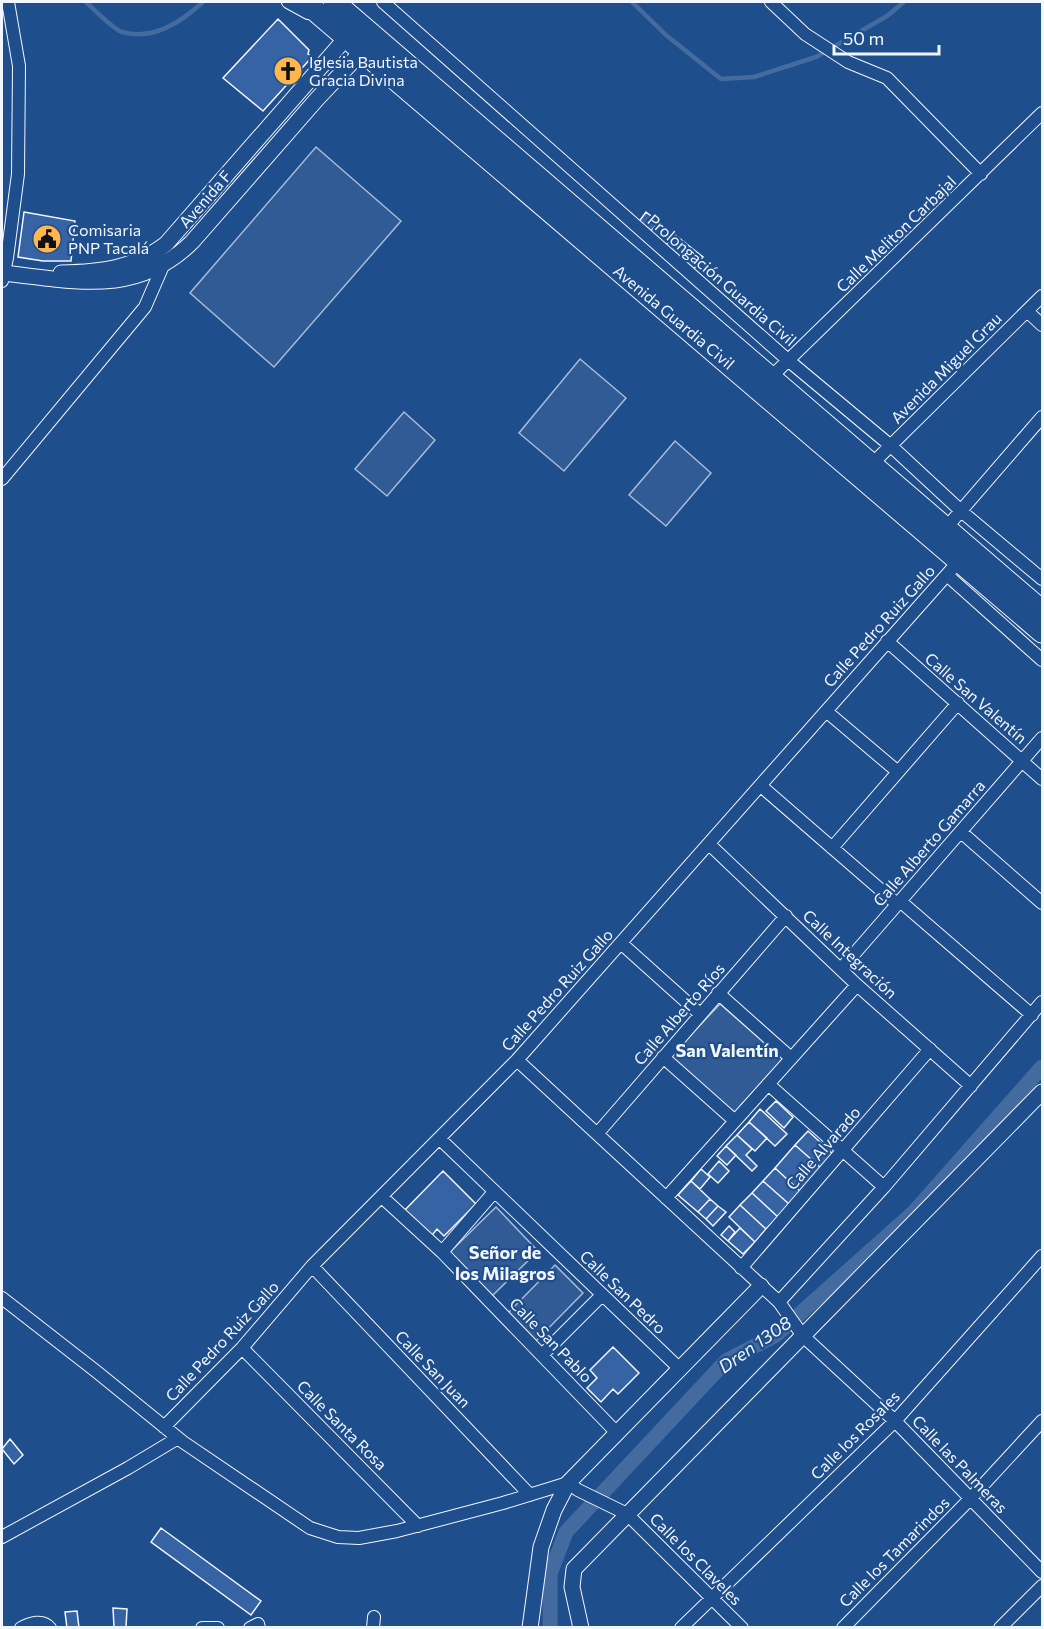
<svg xmlns="http://www.w3.org/2000/svg" width="1044" height="1629" viewBox="0 0 1044 1629" font-family="Commissioner,sans-serif">
  <style>
    .built { fill: #305b95; stroke: #a8bbd7; stroke-width: 1.5 }
    .lines { fill: none; stroke-linecap: round; stroke-linejoin: round }
    .stream { stroke: #446ba0; stroke-width: 4.5 }
    .canal { stroke: #446ba0; stroke-width: 15 }
    .building { fill: #3563a3; stroke: #f2f6ff; stroke-width: 1.5 }
    .minor-casing { stroke: #f2f6ff; stroke-width: 14 }
    .tertiary-casing { stroke: #f2f6ff; stroke-width: 17 }
    .trunk-casing { stroke: #f2f6ff; stroke-width: 23 }
    .minor { stroke: #1f4e8c; stroke-width: 12 }
    .tertiary { stroke: #1f4e8c; stroke-width: 15 }
    .trunk { stroke: #1f4e8c; stroke-width: 21 }
    .labels { text-anchor: middle; stroke-width: 4.5; stroke-linejoin: round; paint-order: stroke }
    .poi-label { font-size: 16px; fill: #f2f6ff; stroke: #1f4e8c; text-anchor: start }
    .street-label { font-size: 16px; fill: #f2f6ff; stroke: #1f4e8c }
    .neighbourhood-label { font-size: 18px; font-weight: bold; fill: #f2f6ff; stroke: #1f4e8c }
    .water-label { font-size: 18px; font-style: italic; fill: #f2f6ff; stroke: #1f4e8c }
  </style>
  <rect width="100%" height="100%" fill="#1f4e8c"/>
  <path class="built" d="M 316,147 L 401,221 L 274,367 L 190,293 Z
    M 580,359 L 626,398 L 564,471 L 519,433 Z
    M 404,412 L 435,440 L 387,496 L 355,469 Z
    M 675,441 L 711,473 L 666,526 L 629,495 Z
    M 720,1004 L 783,1059 L 734,1113 L 670,1057 Z
    M 496,1207 L 538,1251 L 491,1297 L 449,1253 Z
    M 555,1265 L 583,1293 L 536,1341 L 508,1313 Z"/>
  <g class="lines">
    <path class="stream" d="M 86,2 C 94,9 113,29 122,32 C 153,41 181,22 203,2
      M 632,2 L 666,35 L 721,79 L 754,77 L 816,57 L 887,16 L 904,2"/>
    <path class="canal" d="M 550,1628 L 550,1574 L 566,1532 L 726,1361 L 776,1335 L 914,1212 L 1042,1067"/>
  </g>
  <path class="building" d="M 278,19 L 309,50 L 308,54 L 312,57 L 263,111 L 223,78 Z
    M 24,212 L 75,221 L 71,261 L 43,261 L 18,257 Z
    M 646,212 L 659,222 L 650,232 L 638,223 Z
    M 674,234 L 703,257 L 694,269 L 665,246 Z
    M 776,1101 L 793,1117 L 784,1128 L 766,1111 Z
    M 760,1109 L 787,1134 L 775,1146 L 749,1122 Z
    M 749,1122 L 767,1138 L 755,1151 L 737,1135 Z
    M 808,1131 L 833,1154 L 821,1168 L 795,1145 Z
    M 737,1135 L 752,1149 L 746,1155 L 757,1166 L 752,1171 L 726,1146 Z
    M 795,1145 L 821,1168 L 800,1191 L 775,1168 Z
    M 726,1146 L 736,1155 L 727,1165 L 717,1156 Z
    M 719,1161 L 729,1171 L 718,1183 L 708,1174 Z
    M 775,1168 L 800,1191 L 789,1204 L 763,1181 Z
    M 701,1169 L 710,1177 L 700,1189 L 691,1181 Z
    M 443,1171 L 476,1204 L 444,1236 L 437,1229 L 429,1239 L 402,1213 Z
    M 691,1181 L 710,1199 L 698,1212 L 678,1195 Z
    M 763,1181 L 789,1204 L 778,1217 L 752,1193 Z
    M 752,1193 L 778,1217 L 766,1229 L 740,1205 Z
    M 710,1199 L 718,1206 L 706,1219 L 698,1212 Z
    M 740,1205 L 766,1229 L 755,1242 L 729,1217 Z
    M 718,1206 L 726,1212 L 713,1226 L 706,1219 Z
    M 729,1226 L 735,1232 L 728,1241 L 721,1235 Z
    M 740,1228 L 755,1242 L 743,1254 L 728,1241 Z
    M 613,1347 L 639,1373 L 618,1394 L 613,1389 L 601,1402 L 587,1388 L 597,1378 L 590,1370 Z
    M 10,1439 L 23,1455 L 14,1464 L 2,1449 Z
    M 161,1528 L 261,1601 L 251,1615 L 151,1542 Z
    M 113,1608 L 127,1609 L 126,1627 L 114,1627 Z
    M 77,1611 L 79,1628 L 67,1628 L 65,1612 Z"/>
  <g class="lines">
    <g class="minor-casing">
      <path id="minor" d="M 288,2 L 308,13
        M 383,2 L 789,361 L 891,446 L 961,511 L 1042,579
        M 771,2 L 805,34 L 848,62 L 887,78 L 981,174
        M 2,281 L 7,258 L 18,174 L 19,66 L 8,2
        M 1027,311 L 1042,325
        M 771,377 L 1042,113
        M 872,464 L 1042,296
        M 2,479 L 145,307 L 165,261
        M 946,528 L 1042,417
        M 947,575 L 1042,660
        M 887,641 L 1042,779
        M 826,711 L 898,772
        M 761,786 L 897,904
        M 961,832 L 1042,903
        M 709,844 L 857,985 L 971,1086
        M 832,848 L 958,703
        M 900,901 L 1032,1015
        M 622,944 L 700,1014
        M 841,969 L 1042,738
        M 718,993 L 791,1058
        M 663,1057 L 735,1121
        M 517,1060 L 779,1302 L 803,1336 L 895,1421 L 1042,1572
        M 768,1084 L 884,1187
        M 597,1134 L 786,916
        M 440,1139 L 680,1369
        M 382,1197 L 442,1252 L 617,1433
        M 666,1198 L 857,985
        M 442,1252 L 494,1192
        M 312,1266 L 530,1495
        M 741,1268 L 930,1049
        M 2,1298 L 97,1372 L 183,1442 L 310,1528 L 338,1537 L 359,1538 L 397,1531 L 503,1503 L 568,1483 L 578,1490 L 627,1514 L 742,1628
        M 779,1302 L 884,1187 L 1042,1002
        M 242,1348 L 418,1526
        M 542,1355 L 602,1295
        M 164,1427 L 242,1348 L 312,1266 L 517,1060 L 959,561
        M 2,1537 L 128,1468 L 178,1438
        M 21,1628 C 30,1623 43,1619 50,1628
        M 202,1628 L 218,1628
        M 250,1628 L 258,1624 L 259,1628
        M 373,1628 L 374,1617
        M 681,1628 L 895,1421 L 1042,1256
        M 843,1628 L 971,1498 L 1042,1421
        M 1000,1628 L 1042,1586"/>
    </g>
    <g class="tertiary-casing">
      <path id="tertiary" d="M 2,273 C 72,280 135,298 192,242 L 317,99 L 369,44
        M 61,273 C 101,272 133,269 166,244 L 353,30
        M 530,1628 L 541,1547 L 554,1510 L 568,1483 L 761,1286
        M 581,1628 L 572,1587 L 574,1569 L 1042,1092"/>
    </g>
    <g class="trunk-casing">
      <path id="trunk" d="M 305,2 L 1042,632
        M 334,2 L 1042,611"/>
    </g>
    <use href="#minor" class="minor"/>
    <use href="#tertiary" class="tertiary"/>
    <use href="#trunk" class="trunk"/>
  </g>
  <defs>
    <g id="church-disc" transform="scale(1.5)"><circle r="9.5" fill="#ffb74d" stroke="#1f4e8c"/><path d="M-1.2-6h2.4v3.5h3.3v2.4h-3.3V6h-2.4V-.1h-3.3v-2.4h3.3Z" fill="#111"/></g>
    <g id="civic-disc" transform="scale(1.5)"><circle r="9.5" fill="#ffb74d" stroke="#1f4e8c"/><path d="M-.6-6.5H3V-4.5H.6V-3L4-1V1h2V6H-6V1h2V-1L-.6-3ZM-1.2 2.5V6h2.4V2.5Z" fill="#111"/></g>
  </defs>
  <g fill-rule="evenodd">
    <use href="#church-disc" x="288" y="71"/>
    <use href="#civic-disc" x="47" y="239"/>
  </g>
  <g class="labels">
    <g class="poi-label">
      <text x="309" y="68">Iglesia Bautista<tspan x="309" dy="18">Gracia Divina</tspan></text>
      <text x="68" y="236">Comisaria<tspan x="68" dy="18">PNP Tacalá</tspan></text>
    </g>
    <g class="street-label">
      <text transform="translate(205 199) rotate(-49)" y="6">Avenida F</text>
      <text transform="translate(896 234) rotate(-44)" y="6">Calle Meliton Carbajal</text>
      <text transform="translate(722 280) rotate(41)" y="6">Prolongación Guardia Civil</text>
      <text transform="translate(674 317) rotate(40)" y="6">Avenida Guardia Civil</text>
      <text transform="translate(946 368) rotate(-45)" y="6">Avenida Miguel Grau</text>
      <text transform="translate(879 626) rotate(-48)" y="6">Calle Pedro Ruiz Gallo</text>
      <text transform="translate(976 698) rotate(41)" y="6">Calle San Valentín</text>
      <text transform="translate(929 843) rotate(-49)" y="6">Calle Alberto Gamarra</text>
      <text transform="translate(850 954) rotate(43)" y="6">Calle Integración</text>
      <text transform="translate(557 990) rotate(-48)" y="6">Calle Pedro Ruiz Gallo</text>
      <text transform="translate(679 1014) rotate(-49)" y="6">Calle Alberto Ríos</text>
      <text transform="translate(823 1148) rotate(-49)" y="6">Calle Alvarado</text>
      <text transform="translate(623 1292) rotate(44)" y="6">Calle San Pedro</text>
      <text transform="translate(551 1340) rotate(46)" y="6">Calle San Pablo</text>
      <text transform="translate(222 1341) rotate(-47)" y="6">Calle Pedro Ruiz Gallo</text>
      <text transform="translate(433 1369) rotate(46)" y="6">Calle San Juan</text>
      <text transform="translate(342 1425) rotate(45)" y="6">Calle Santa Rosa</text>
      <text transform="translate(855 1435) rotate(-45)" y="6">Calle los Rosales</text>
      <text transform="translate(960 1464) rotate(46)" y="6">Calle las Palmeras</text>
      <text transform="translate(894 1552) rotate(-45)" y="6">Calle los Tamarindos</text>
      <text transform="translate(696 1559) rotate(45)" y="6">Calle los Claveles</text>
    </g>
    <g class="neighbourhood-label">
      <text x="727" y="1057">San Valentín</text>
      <text x="505" y="1259">Señor de<tspan x="505" dy="21">los Milagros</tspan></text>
    </g>
    <g class="water-label">
      <text transform="translate(755 1345) rotate(-35)" y="6">Dren 1308</text>
    </g>
  </g>
  <rect width="1044" height="1629" fill="none" stroke="#f2f6ff" stroke-width="6"/>
  <path d="M834 45v9h105v-9" fill="none" stroke="#f2f6ff" stroke-width="3"/>
  <text x="843" y="45" font-size="18" fill="#f2f6ff" stroke="#1f4e8c" stroke-width="4.5" paint-order="stroke">50 m</text>
</svg>
